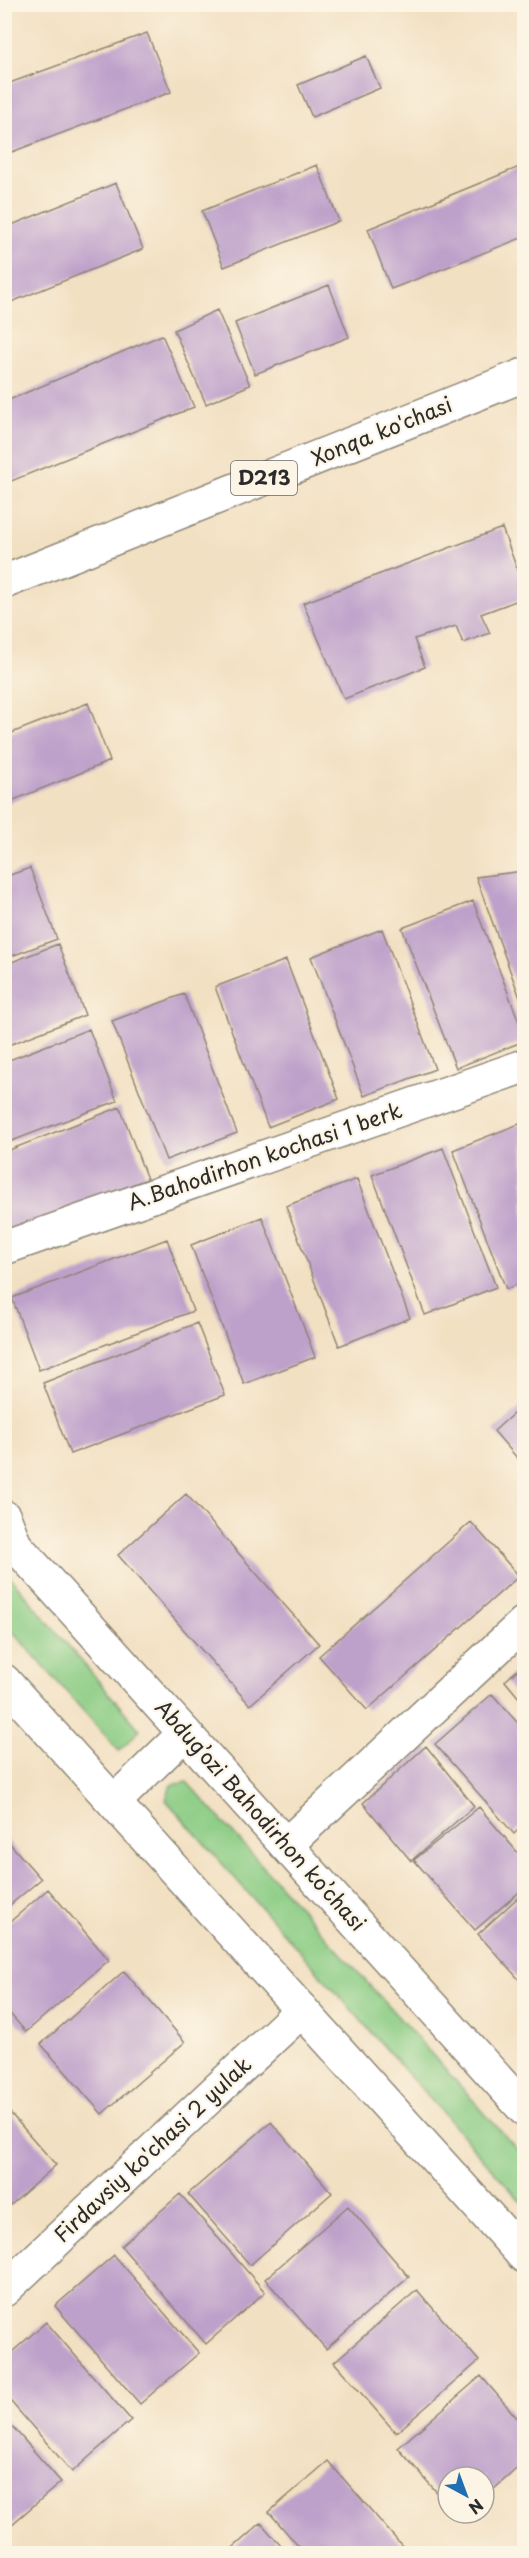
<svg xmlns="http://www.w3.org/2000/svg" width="529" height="2558" viewBox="0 0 529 2558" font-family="'Playpen Sans',sans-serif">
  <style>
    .green { fill: #8acc84; stroke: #5a7c58; stroke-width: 1.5 }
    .building { fill: #bea1ca }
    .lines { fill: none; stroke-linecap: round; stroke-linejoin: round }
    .street-casing { stroke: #8e8676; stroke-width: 36 }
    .secondary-casing { stroke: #8e8676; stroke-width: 36 }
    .primary-casing { stroke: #8e8676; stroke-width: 36 }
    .street { stroke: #fff; stroke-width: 33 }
    .secondary { stroke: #fff; stroke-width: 33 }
    .primary { stroke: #fff; stroke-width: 33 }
    .labels { text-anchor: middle; stroke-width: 4.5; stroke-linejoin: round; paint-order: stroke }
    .shield { fill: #fcf5e5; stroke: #6a6863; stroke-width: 1.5 }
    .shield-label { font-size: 20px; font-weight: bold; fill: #2b2b2b }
    .street-label { font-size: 21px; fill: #2b2b2b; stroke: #fcf5e5 }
  </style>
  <rect width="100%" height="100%" fill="#fcf5e5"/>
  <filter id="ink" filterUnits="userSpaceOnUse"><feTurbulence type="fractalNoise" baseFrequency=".0167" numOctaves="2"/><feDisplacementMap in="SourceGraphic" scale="12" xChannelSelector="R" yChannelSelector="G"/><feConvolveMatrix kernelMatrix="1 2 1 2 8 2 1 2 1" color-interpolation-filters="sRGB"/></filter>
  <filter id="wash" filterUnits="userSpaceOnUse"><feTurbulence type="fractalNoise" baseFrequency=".008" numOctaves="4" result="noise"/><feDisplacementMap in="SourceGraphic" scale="24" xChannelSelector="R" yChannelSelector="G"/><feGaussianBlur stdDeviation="1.35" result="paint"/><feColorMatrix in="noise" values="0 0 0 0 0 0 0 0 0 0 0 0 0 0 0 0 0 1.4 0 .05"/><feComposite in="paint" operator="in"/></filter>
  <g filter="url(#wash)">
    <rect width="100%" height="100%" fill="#f2e0c2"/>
    <path class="green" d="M 4,1570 L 140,1730 L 119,1751 L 5,1623 Z
      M 187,1782 L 524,2157 L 524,2205 L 166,1800 L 171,1785 Z"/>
    <g id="blocks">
      <path class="building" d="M 147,33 L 171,92 L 4,155 L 4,85 Z
        M 366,56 L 380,88 L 312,117 L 298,85 Z
        M 317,165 L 339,221 L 224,267 L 202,211 Z
        M 524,165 L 524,237 L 391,289 L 368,229 Z
        M 116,183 L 143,249 L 4,305 L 4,228 Z
        M 329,285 L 349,337 L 255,374 L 235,323 Z
        M 217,310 L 250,385 L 206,404 L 174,330 Z
        M 162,335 L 194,407 L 4,484 L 4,402 Z
        M 502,528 L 524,588 L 524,598 L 481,614 L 490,633 L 463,643 L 456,626 L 414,639 L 425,667 L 344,699 L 303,603 Z
        M 88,703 L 110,761 L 4,804 L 4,736 Z
        M 30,868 L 57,939 L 4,959 L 4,877 Z
        M 524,871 L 524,1009 L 476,877 Z
        M 473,901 L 524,1035 L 524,1041 L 456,1068 L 402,928 Z
        M 382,929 L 435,1069 L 364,1096 L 311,957 Z
        M 58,944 L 85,1015 L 4,1047 L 4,965 Z
        M 286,960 L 339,1099 L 268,1127 L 215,987 Z
        M 184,994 L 237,1133 L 166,1160 L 112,1021 Z
        M 89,1029 L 117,1101 L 4,1144 L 4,1062 Z
        M 120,1107 L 147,1179 L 4,1234 L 4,1152 Z
        M 524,1122 L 524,1282 L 506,1289 L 453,1150 Z
        M 443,1148 L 496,1287 L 425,1315 L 372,1175 Z
        M 357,1179 L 410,1318 L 339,1346 L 286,1206 Z
        M 262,1217 L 315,1357 L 244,1384 L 191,1245 Z
        M 167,1239 L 193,1311 L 39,1370 L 12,1298 Z
        M 197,1323 L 225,1395 L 70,1454 L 43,1383 Z
        M 524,1404 L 524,1466 L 494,1431 Z
        M 186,1494 L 319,1644 L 250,1705 L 118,1555 Z
        M 471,1522 L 519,1576 L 367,1710 L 319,1656 Z
        M 524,1664 L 524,1704 L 505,1681 Z
        M 492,1694 L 524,1730 L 524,1824 L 514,1834 L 435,1744 Z
        M 426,1746 L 474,1806 L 411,1861 L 363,1803 Z
        M 479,1807 L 524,1860 L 524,1888 L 475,1930 L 414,1860 Z
        M 4,1837 L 41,1879 L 4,1910 Z
        M 48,1889 L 109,1960 L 26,2032 L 4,2007 L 4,1927 Z
        M 524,1892 L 524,1985 L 478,1934 Z
        M 124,1971 L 185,2042 L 102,2114 L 41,2044 Z
        M 4,2106 L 56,2165 L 4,2211 Z
        M 271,2122 L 332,2193 L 250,2265 L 188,2194 Z
        M 180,2194 L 265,2292 L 206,2344 L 121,2246 Z
        M 348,2206 L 409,2277 L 326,2349 L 265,2279 Z
        M 114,2255 L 199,2353 L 140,2404 L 55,2306 Z
        M 417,2290 L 479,2361 L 396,2433 L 334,2362 Z
        M 46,2322 L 131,2420 L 72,2472 L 4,2394 L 4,2359 Z
        M 481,2376 L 524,2426 L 524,2462 L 484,2498 L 484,2477 L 448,2477 L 448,2505 L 398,2448 Z
        M 4,2417 L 61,2482 L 4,2531 Z
        M 328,2461 L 409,2554 L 305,2554 L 269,2512 Z
        M 261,2523 L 288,2554 L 226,2554 Z"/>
    </g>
  </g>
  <g filter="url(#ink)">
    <use href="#blocks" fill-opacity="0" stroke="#8e8676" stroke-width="1.5"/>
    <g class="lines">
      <g class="street-casing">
        <path id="street" d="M 4,1248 L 524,1066
          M 286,1845 L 524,1623
          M 4,2290 L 302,2010"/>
      </g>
      <g class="secondary-casing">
        <path id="secondary" d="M 4,1517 L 15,1545 L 524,2109
          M 4,1681 L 524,2256
          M 114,1802 L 185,1733"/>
      </g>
      <g class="primary-casing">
        <path id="primary" d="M 4,582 L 524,375"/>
      </g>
      <use href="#street" class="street"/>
      <use href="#secondary" class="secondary"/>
      <use href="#primary" class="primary"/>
    </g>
  </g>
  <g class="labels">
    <rect class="shield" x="231" y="461" width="66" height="34" rx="4.5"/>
    <g class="shield-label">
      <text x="264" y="485">D213</text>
    </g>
    <g class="street-label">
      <text transform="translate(382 432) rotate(-22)" y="7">Xonqa ko'chasi</text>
      <text transform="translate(265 1157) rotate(-19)" y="7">A.Bahodirhon kochasi 1 berk</text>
      <text transform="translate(260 1816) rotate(48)" y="7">Abdug’ozi Bahodirhon ko’chasi</text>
      <text transform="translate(153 2150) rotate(-43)" y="7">Firdavsiy ko'chasi 2 yulak</text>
    </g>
  </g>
  <rect width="529" height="2558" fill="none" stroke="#fcf5e5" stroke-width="24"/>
  <g transform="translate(466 2495) rotate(139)"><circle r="28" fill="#fcf5e5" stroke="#a8a49b" stroke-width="1.5"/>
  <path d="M0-4.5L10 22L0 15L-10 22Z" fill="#1f6fb2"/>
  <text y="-9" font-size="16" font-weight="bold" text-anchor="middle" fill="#2b2b2b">N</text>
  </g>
</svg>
